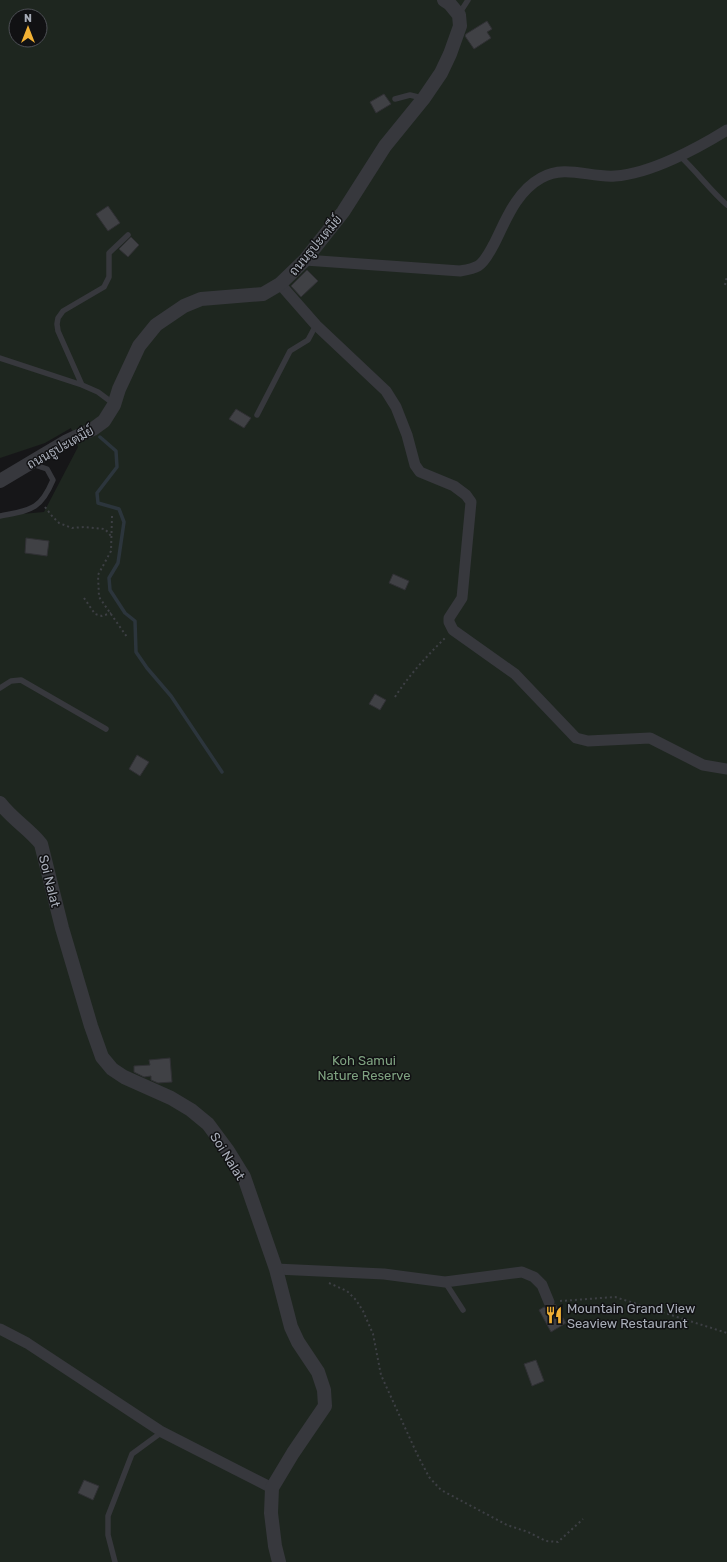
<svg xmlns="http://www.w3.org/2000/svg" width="727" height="1562" viewBox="0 0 727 1562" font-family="Rubik,Sarabun,sans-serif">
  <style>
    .green { fill: #1e261f; fill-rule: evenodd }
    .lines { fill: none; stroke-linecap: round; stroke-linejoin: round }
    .stream { stroke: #2c353c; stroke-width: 3.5 }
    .building { fill: #404145; stroke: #303034 }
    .path { stroke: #3d3f44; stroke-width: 2; stroke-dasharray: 2 3; stroke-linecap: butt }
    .service { stroke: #37383d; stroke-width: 5.5 }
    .minor { stroke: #37383d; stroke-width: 11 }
    .tertiary { stroke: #37383d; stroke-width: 14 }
    .labels { text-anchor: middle; stroke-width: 3; stroke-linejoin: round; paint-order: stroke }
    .street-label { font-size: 13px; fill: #a8adb8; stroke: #111113 }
    .park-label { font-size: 13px; fill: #7fa381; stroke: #111113 }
    .poi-label { font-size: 13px; fill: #a8adb8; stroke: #111113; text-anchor: start }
  </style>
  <rect width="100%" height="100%" fill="#161618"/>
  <path class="green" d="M 0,0 L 727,0 L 727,1562 L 0,1562 L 0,513 L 11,515 L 44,512 L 78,447 L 71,428 L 45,443 L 0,458 ZM 16,16 L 40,16 L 40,40 L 16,40 Z"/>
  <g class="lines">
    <path class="stream" d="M 100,437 L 116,451 L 117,467 L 97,493 L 98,503 L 119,509 L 124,522 L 118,563 L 109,578 L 110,590 L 125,613 L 135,621 L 136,652 L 147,668 L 171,696 L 222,772"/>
  </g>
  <path class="building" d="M 487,21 L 492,29 L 487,32 L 491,38 L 474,49 L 465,36 L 466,34 Z
    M 384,94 L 391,104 L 376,113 L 370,102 Z
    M 108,206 L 120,223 L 108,231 L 96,214 Z
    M 131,237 L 139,245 L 128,257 L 119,249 Z
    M 307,270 L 318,281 L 301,297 L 291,286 Z
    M 236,409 L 251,418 L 244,428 L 229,419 Z
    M 26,538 L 49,541 L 47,556 L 25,553 Z
    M 393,574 L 409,581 L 405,590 L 389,583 Z
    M 375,694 L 386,700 L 380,710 L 369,704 Z
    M 137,755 L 149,762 L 140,776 L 129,769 Z
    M 170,1058 L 172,1082 L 158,1083 L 151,1080 L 151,1076 L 144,1077 L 134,1072 L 134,1066 L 150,1065 L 149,1060 Z
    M 555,1304 L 566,1323 L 551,1332 L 539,1310 L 544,1307 L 551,1309 Z
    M 536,1360 L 544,1381 L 532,1386 L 524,1364 Z
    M 84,1480 L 99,1486 L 93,1500 L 78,1493 Z"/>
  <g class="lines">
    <path class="path" d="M 725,285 L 727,276
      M 45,507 L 52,516 L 59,523 L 72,528 L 84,527 L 105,529 L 111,536
      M 112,516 L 111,551 L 98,575 L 99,597 L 127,637
      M 84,598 L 95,614 L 102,616 L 111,613
      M 395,697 C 409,675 427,656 445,638
      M 329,1283 L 347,1291 L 356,1300 L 363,1311 L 373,1334 L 381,1375 L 417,1454 L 429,1477 L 441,1490 L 507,1525 L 528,1532 L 546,1541 L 558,1542 L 583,1519
      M 560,1301 L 615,1297 L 727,1333"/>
    <path class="service" d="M 459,14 L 468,0
      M 395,99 L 410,95 L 422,98
      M 680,156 C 697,172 710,190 727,205
      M 0,358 L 82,385 L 98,392 L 114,404
      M 82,385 L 58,331 L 57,324 L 58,318 L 63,311 L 104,287 L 109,277 L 109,253 L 128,235
      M 257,415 L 290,351 L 308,340 L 316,325
      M 0,516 C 30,510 40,511 53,480 L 47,469 L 32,464
      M 0,688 L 11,681 L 21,680 L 106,729
      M 445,1282 L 463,1310
      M 115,1562 L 108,1535 L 108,1516 L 132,1454 L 162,1432"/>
    <path class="minor" d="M 305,260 L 460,271 C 466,270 473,269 478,266 C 485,262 490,251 494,244 C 506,220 516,192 541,178 C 565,164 590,178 615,176 C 650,174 698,148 727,130
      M 280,284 L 316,325 L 386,391 L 396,407 L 407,435 L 415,465 L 420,472 L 454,486 L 466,495 L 471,502 L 462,598 L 449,618 L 449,622 L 453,630 L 515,674 L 576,738 L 588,741 L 650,738 L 703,765 L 727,769
      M 276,1269 L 384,1274 L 445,1282 L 522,1272 L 534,1277 L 542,1285 L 549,1302
      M 0,1329 L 27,1343 L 162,1432 L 272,1488"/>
    <path class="tertiary" d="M 0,481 L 67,441 L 93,429 L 104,421 L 114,405 L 119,389 L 139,346 L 156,325 L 184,306 L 201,299 L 263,294 L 280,284 L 305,260 L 343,212 L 385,146 L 424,98 L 441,73 L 450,54 L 460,26 L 459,15 L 450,4 L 444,0
      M 0,803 C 12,819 29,829 41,844 L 62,928 L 91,1026 L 102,1057 L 112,1069 L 124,1077 L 171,1098 L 191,1110 L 208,1124 L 228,1151 L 244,1177 L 276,1269 L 291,1327 L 298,1342 L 318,1372 L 324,1390 L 325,1406 L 293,1453 L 272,1488 L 271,1513 L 275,1546 L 279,1562"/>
  </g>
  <defs>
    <g id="restaurant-bare" transform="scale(1.38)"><path d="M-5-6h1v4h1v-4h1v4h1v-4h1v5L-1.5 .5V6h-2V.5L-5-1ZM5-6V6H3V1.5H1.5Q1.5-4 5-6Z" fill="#f2b134" stroke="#111113" stroke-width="2.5" paint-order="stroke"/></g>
  </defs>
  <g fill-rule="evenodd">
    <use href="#restaurant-bare" x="554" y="1315"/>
  </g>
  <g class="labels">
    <g class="street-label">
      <text transform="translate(315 245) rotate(-50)" y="5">ถนนธูปะเตมีย์</text>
      <text transform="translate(60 447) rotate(-29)" y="5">ถนนธูปะเตมีย์</text>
      <text transform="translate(50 881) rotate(76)" y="5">Soi Nalat</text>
      <text transform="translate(228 1156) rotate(58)" y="5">Soi Nalat</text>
    </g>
    <g class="park-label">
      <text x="364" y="1065">Koh Samui<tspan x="364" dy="15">Nature Reserve</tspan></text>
    </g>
    <g class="poi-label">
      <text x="567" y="1313">Mountain Grand View<tspan x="567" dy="15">Seaview Restaurant</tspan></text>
    </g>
  </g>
  <g transform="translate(28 28)"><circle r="19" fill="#111113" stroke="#4d4f55"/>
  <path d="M0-3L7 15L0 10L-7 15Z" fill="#f2b134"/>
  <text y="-6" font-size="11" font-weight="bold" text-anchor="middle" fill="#a8adb8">N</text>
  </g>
</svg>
